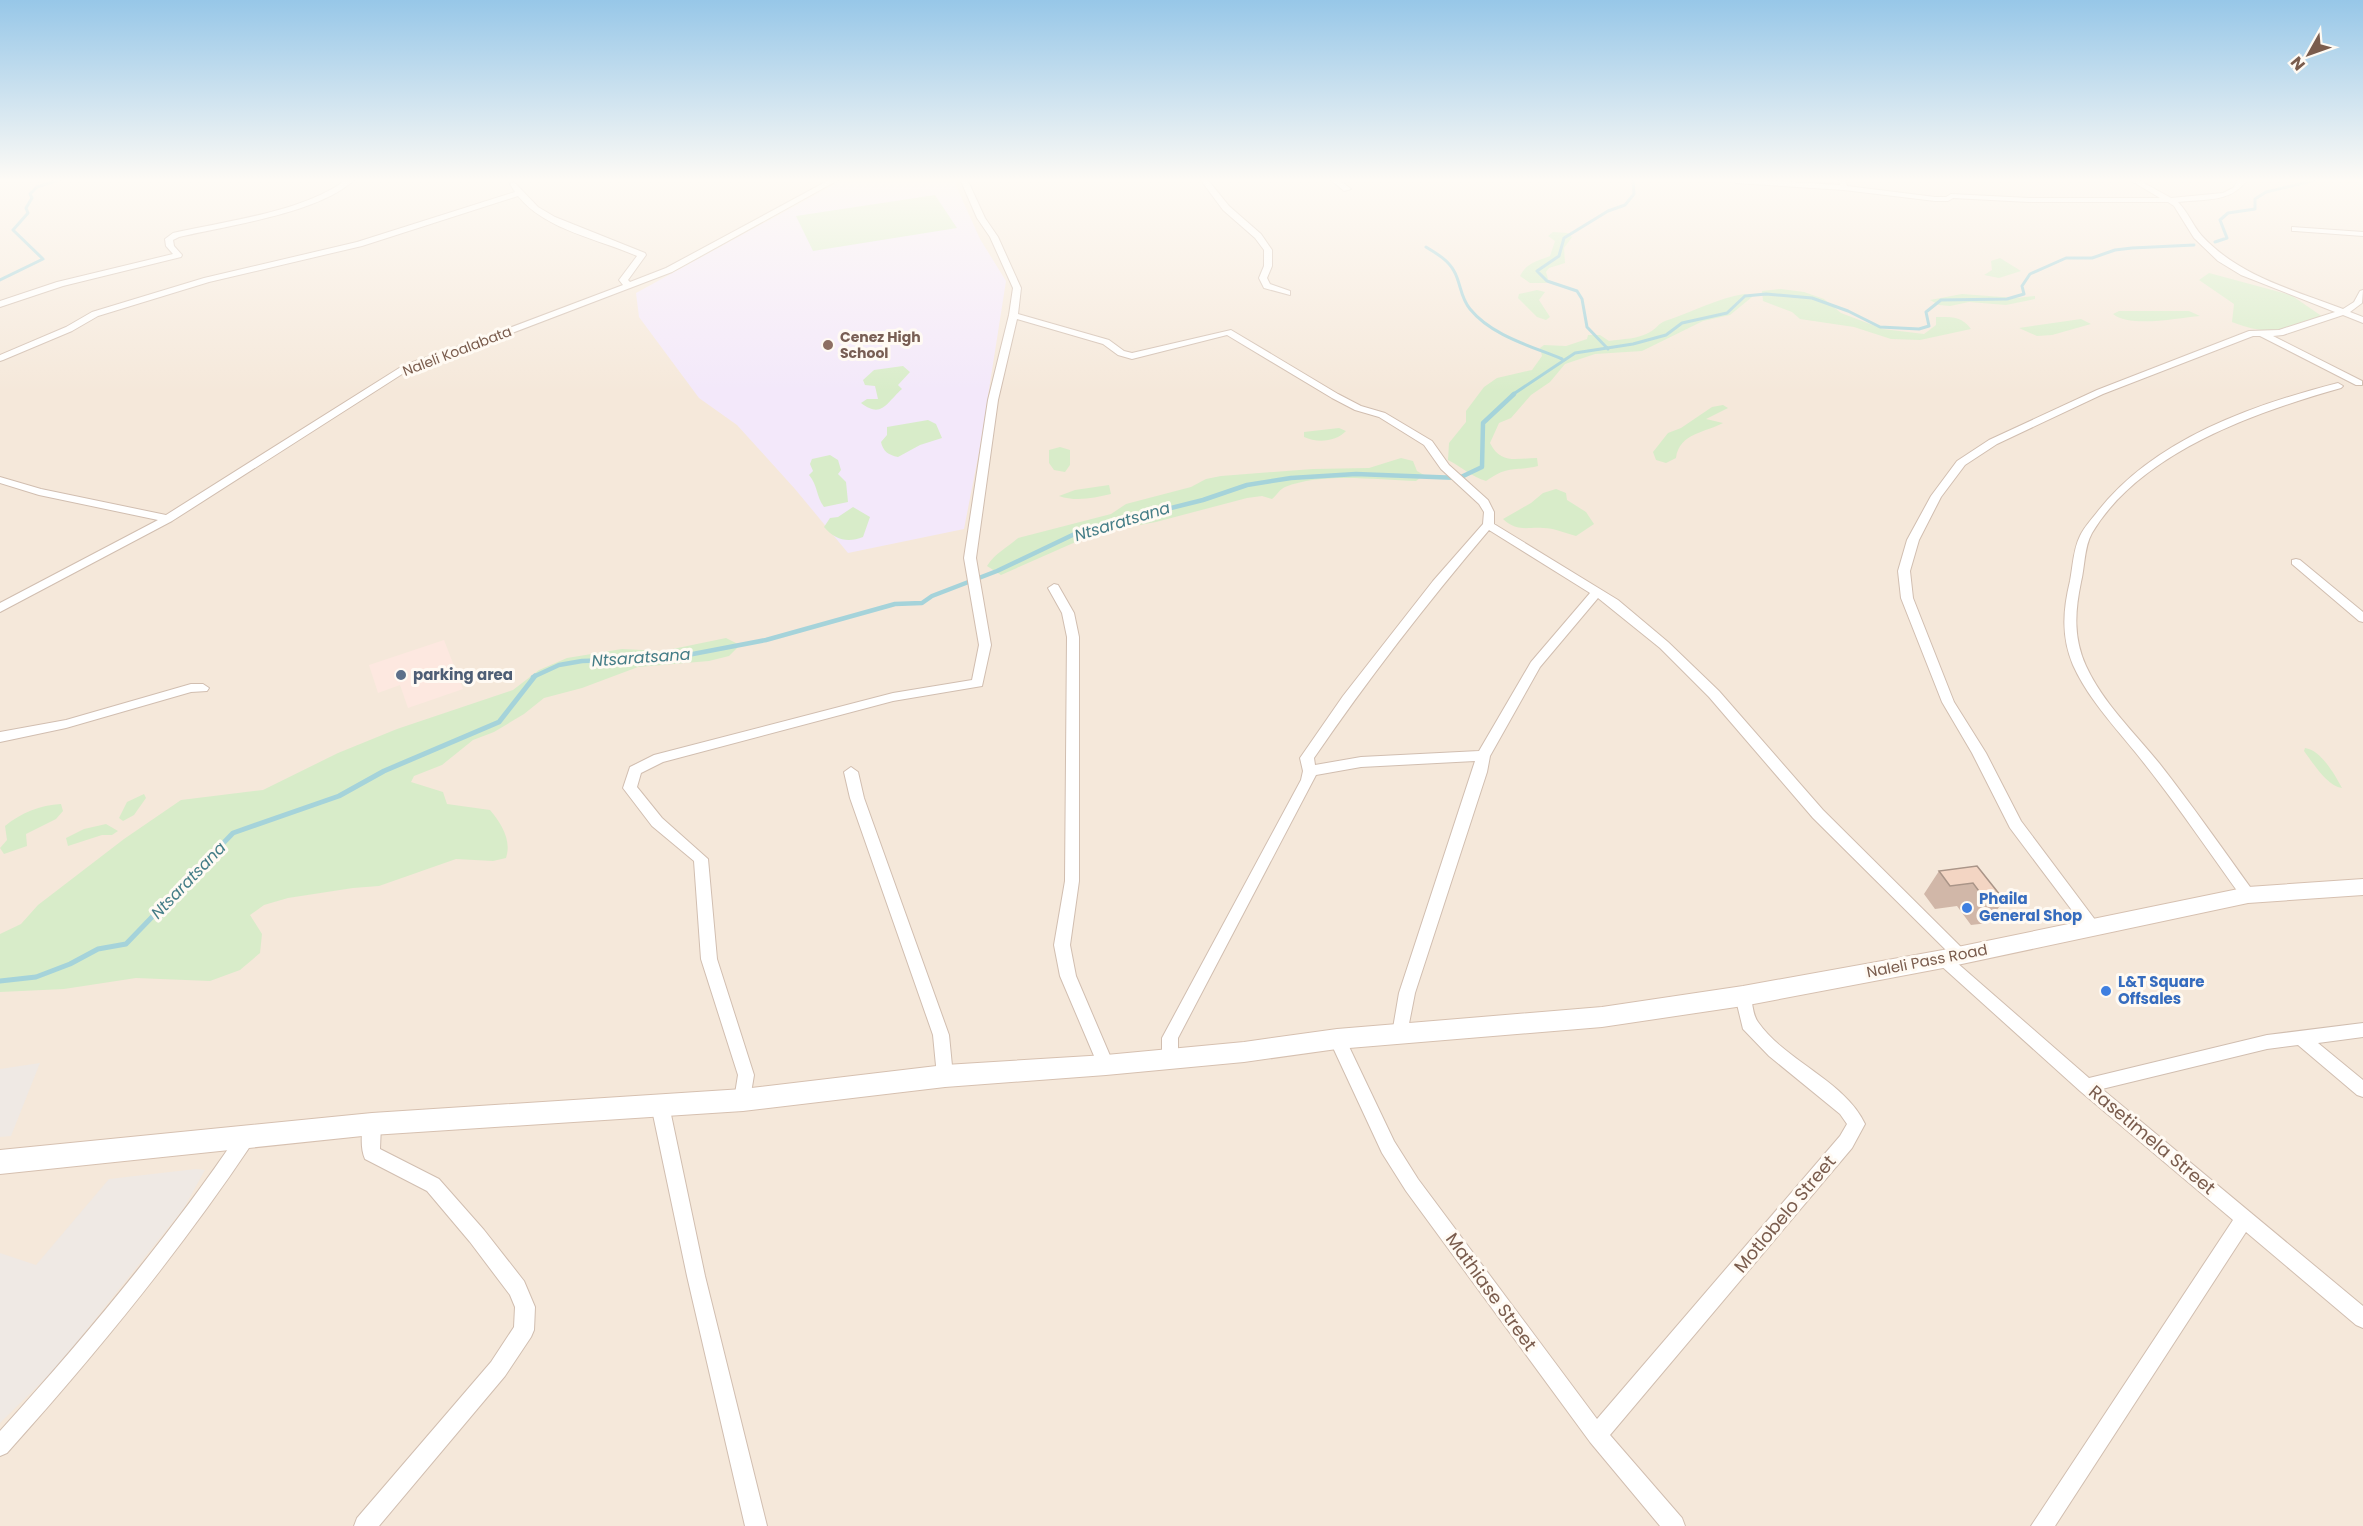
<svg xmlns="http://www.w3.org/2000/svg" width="2363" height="1526" viewBox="0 0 2363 1526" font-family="Poppins,sans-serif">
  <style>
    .residential { fill: #f5e8da }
    .commercial { fill: #fde8e0 }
    .industrial { fill: #efe9e4 }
    .education { fill: #f3e8fa }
    .green { fill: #d8ecc9 }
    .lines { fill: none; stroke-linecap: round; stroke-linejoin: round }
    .stream-far2 { stroke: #a5d3da; stroke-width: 3 }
    .stream-far1 { stroke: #a5d3da; stroke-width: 4.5 }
    .stream { stroke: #a5d3da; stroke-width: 5 }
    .minor-casing { stroke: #d1beb0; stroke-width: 2 }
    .secondary-casing { stroke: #d6c0b0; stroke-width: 2 }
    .minor { fill: #fff; fill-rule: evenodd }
    .secondary { fill: #fff; fill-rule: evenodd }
    .wall { fill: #d1b7a8 }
    .building { fill: #f3d5c3; stroke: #aa9588; stroke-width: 1.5 }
    .education-dot { fill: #8d6e63; stroke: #fffaf3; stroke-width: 2 }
    .service-dot { fill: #5c6f8a; stroke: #fffaf3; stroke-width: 2 }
    .shop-dot { fill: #3f7fe0; stroke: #fffaf3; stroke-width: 2 }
    .labels { text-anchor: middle; stroke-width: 6; stroke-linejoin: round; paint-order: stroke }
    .far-education-label { font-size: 14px; font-weight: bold; fill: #785e54; stroke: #fffaf3; text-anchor: start }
    .far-street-label { font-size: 14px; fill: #7a5c4d; stroke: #fffaf3 }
    .service-label { font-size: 15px; font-weight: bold; fill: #4e5e75; stroke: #fffaf3; text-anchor: start }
    .shop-label { font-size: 15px; font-weight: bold; fill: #366cbe; stroke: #fffaf3; text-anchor: start }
    .street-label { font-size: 15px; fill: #7a5c4d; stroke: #fffaf3 }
    .water-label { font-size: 16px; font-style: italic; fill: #437c86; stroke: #fffaf3 }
    .near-street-label { font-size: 18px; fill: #7a5c4d; stroke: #fffaf3 }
  </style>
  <rect width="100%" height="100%" fill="#fdf6ec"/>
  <path class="residential" d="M 0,179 L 2363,179 L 2363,1526 L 0,1526 Z"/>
  <path class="commercial" d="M 444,640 L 463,689 L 408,708 L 400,685 L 378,693 L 369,665 Z"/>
  <path class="industrial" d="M 40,1063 L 11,1136 L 0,1137 L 0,1069 Z
    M 196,1169 L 205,1170 L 184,1208 L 57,1367 L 0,1423 L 0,1253 L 36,1265 L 109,1179 Z"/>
  <path class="education" d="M 844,179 L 953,179 L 980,239 L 1006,281 L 980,447 L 964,529 L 848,553 L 795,489 L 737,425 L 699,398 L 639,317 L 636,293 Z"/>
  <path class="green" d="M 935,195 L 957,228 L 813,251 L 796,216 Z
    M 1553,232 L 1568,233 L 1572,237 L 1564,248 L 1565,263 L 1549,268 L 1546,272 L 1548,279 L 1546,283 L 1530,283 L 1520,276 C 1526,263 1538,261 1550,256 L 1555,241 L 1548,236 Z
    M 2000,258 L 2021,271 L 1999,278 L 1984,275 L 1992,270 L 1991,261 Z
    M 2209,273 L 2291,295 L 2323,317 C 2286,330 2270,337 2232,322 L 2234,304 L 2199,280 Z
    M 1781,289 L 1804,292 L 1824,299 L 1841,313 L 1883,329 L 1924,334 L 1936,325 L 1936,317 C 1951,317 1962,316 1971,329 L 1920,340 L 1891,339 L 1854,327 L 1800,319 L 1792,312 L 1763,301 L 1762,291 Z
    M 1537,290 L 1545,292 L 1539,300 L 1550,317 L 1546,320 L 1537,317 L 1518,298 L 1519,294 Z
    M 1744,294 L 1752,297 L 1730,315 L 1703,321 L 1642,351 L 1595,354 L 1565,364 L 1550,382 L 1531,395 L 1511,418 L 1499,423 L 1490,443 C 1501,465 1517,458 1537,458 L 1538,466 C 1514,472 1510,464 1486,481 C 1472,477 1462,467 1448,460 L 1449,443 L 1466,422 L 1466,411 L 1484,387 L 1497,378 L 1532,370 L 1542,356 L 1540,348 L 1544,345 L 1566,346 L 1587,339 L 1588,335 L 1600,335 L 1609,341 C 1622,339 1639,339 1650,332 C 1656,329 1659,323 1665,321 C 1690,313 1718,298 1744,294 Z
    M 1962,294 L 2016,298 L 2035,296 L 2035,299 L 2006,305 L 1969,302 L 1950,306 L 1939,305 L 1930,300 Z
    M 2119,311 L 2189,311 L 2200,316 C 2178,318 2130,328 2113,314 Z
    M 2081,319 L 2091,324 L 2052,335 L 2037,336 L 2019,328 Z
    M 903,366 L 910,372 L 898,385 L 902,389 C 886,403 882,419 861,403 L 867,399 L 878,399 L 875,386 L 865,385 L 863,380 L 874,370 Z
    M 1723,405 L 1728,408 L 1706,419 L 1723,423 C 1707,432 1679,433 1676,458 L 1666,463 L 1656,460 L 1653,452 L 1668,433 L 1681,428 L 1712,407 Z
    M 928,420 L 936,424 L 942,438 L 920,445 L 898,457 C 888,455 883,451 881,442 L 887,435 L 887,427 Z
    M 1339,428 L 1346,431 C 1336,442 1317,443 1304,437 L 1304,432 Z
    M 1060,447 L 1070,450 L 1070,465 L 1065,472 L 1054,470 L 1049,463 L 1049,450 Z
    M 830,455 L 838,460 L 841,470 L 838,474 L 846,482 L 848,502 L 824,507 C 816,496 818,486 809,475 L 813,471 L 810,464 L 812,459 Z
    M 1401,458 L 1413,461 L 1417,471 L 1424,475 L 1416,481 C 1377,480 1322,472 1285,487 C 1280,489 1277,495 1272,499 L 1262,496 L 1247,498 L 1156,522 L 1096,533 L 1001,575 L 987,566 C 995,553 1007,548 1018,538 L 1111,514 L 1126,504 L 1191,487 L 1206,479 L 1221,476 L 1313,469 L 1369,468 Z
    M 1109,485 L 1111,494 C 1094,498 1076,502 1059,496 L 1075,490 Z
    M 1556,489 L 1566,493 L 1567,500 L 1586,512 L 1594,524 L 1576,536 C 1565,533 1554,528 1543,528 C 1526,527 1517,532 1503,519 L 1531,503 L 1543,493 Z
    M 853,507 L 870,517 L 863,537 C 848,543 835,540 824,527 L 830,518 L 838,517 Z
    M 726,638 L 740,645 L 729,656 L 709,661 L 638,667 L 582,688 L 544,698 L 524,714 L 494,732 L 473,740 L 442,765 L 414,776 L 411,782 L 443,792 L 447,804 L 490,810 C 501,823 512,840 506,858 L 493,861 L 456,859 L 379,886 L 353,888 L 288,898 L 264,905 L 250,915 L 262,934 L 260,953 L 240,970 L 210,981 L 136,978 L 64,989 L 0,992 L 0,934 L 21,924 L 38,905 L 124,839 L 181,800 L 263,790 L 338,753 L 397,729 L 513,690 L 539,670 L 567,658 L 622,649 L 663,651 Z
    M 2305,748 C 2321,750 2335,775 2342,788 C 2327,786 2313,763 2304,751 Z
    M 144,794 L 146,798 L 134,815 L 123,821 L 119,818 L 127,802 Z
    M 61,804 L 63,811 L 56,819 L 26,834 L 27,846 L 4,854 L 0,848 L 7,840 L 5,826 C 21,813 40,805 61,804 Z
    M 106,824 L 118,831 L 112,835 L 102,835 L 68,846 L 66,838 L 84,829 Z"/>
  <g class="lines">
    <path class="stream-far2" d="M 2215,242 L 2227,238 L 2220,220 L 2228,213 L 2255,209 L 2255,199 L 2266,192 L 2320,179
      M 1426,247 C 1436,253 1448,260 1454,271 C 1461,283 1460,297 1470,309 C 1492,336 1531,346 1562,359
      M 0,280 L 43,259 L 13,230 L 28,213 L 26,208 L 32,198 L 30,194 L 37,187 L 61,179
      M 1608,349 L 1587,327 L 1582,299 L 1577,291 L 1547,281 L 1537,271 L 1559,256 L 1564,238 L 1608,211 L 1625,205 L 1634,194 L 1633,179
      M 1512,395 L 1575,353 L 1633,344 L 1666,335 L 1682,323 L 1727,313 L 1745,296 L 1766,294 L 1812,298 L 1848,311 L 1880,327 L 1919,329 L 1929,326 L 1926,312 L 1941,300 L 2007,299 L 2024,294 L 2022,286 L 2030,274 L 2066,258 L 2092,258 L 2115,250 L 2132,248 L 2194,245"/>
    <path class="stream-far1" d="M 533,677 L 559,665 L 582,661 L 672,658 L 766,640 L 895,604 L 922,603 L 932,596 L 997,571 L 1083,530 L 1203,500 L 1247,485 L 1291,478 L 1356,474 L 1459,478 L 1482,467 L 1483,423 L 1514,394"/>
    <path class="stream" d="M 0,981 L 36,977 L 70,964 L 98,949 L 126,944 L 233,833 L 339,796 L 384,771 L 499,722 L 535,676"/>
    <g class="minor-casing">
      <path id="minor" d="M 347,179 L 355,179 C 321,213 226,226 179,237 L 173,240 L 174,246 L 182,255 L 181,257 L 63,286 L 0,307 L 0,301 L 57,282 L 173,254 L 166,246 L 165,239 L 173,233 C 225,221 305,212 347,179 Z
        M 831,179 L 840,179 L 672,272 L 486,343 L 410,369 L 172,521 L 0,612 L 0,603 L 158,520 L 39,495 L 0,483 L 0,477 L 41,489 L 166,515 L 404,365 L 480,339 L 623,285 L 619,280 L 637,256 C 599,239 545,230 518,196 L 362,246 L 209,282 L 98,316 L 72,331 L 3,360 L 0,361 L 0,355 L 66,327 L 92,312 L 204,278 L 357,242 L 515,192 L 510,184 L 514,182 L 538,207 L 555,217 L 645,253 L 646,255 L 628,280 L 630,282 L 666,268 Z
        M 960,179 L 967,179 L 985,218 L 998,237 L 1021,288 L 1018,314 L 1109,340 L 1124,351 L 1132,353 L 1231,330 L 1338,394 L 1361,406 L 1385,413 L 1432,441 L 1449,465 L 1488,500 L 1494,512 L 1494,524 L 1618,600 L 1668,642 L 1719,691 L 1823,810 L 1965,951 L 1968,955 L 1965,959 L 1960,961 L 1955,959 L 1813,818 L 1709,697 L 1660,648 L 1598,598 L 1540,667 L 1490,756 L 1487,772 L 1415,993 L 1406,1039 L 1400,1041 L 1394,1039 L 1392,1034 L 1399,993 L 1475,761 L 1361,767 L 1316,775 L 1178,1038 L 1178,1059 L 1176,1064 L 1170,1066 L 1164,1064 L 1162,1059 L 1162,1038 L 1301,780 L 1303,771 L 1300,758 L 1343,696 L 1433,581 L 1483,524 L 1484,512 L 1479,504 L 1441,469 L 1424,445 L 1379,417 L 1355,410 L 1332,398 L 1227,335 L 1132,359 L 1118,355 L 1103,344 L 1017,319 L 998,400 L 976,558 L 991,645 L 982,686 L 893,701 L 663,762 L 641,773 L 637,787 L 662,818 L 708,859 L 717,959 L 754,1075 L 749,1105 L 743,1108 L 737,1105 L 734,1100 L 738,1075 L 701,959 L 694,861 L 652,826 L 623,788 L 630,767 L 654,755 L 893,693 L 972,680 L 979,645 L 964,558 L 988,400 L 1009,315 L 1013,288 L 990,237 L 977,218 ZM 1489,530 L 1590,593 L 1531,662 L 1479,751 L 1361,757 L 1315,765 L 1314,758 C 1368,679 1427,603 1489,530 Z
        M 1200,179 L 1207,179 L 1229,206 L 1261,234 L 1272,250 L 1272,266 L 1267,278 L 1270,284 L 1290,291 L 1290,295 L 1264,288 L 1259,278 L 1264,266 L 1264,250 L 1255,238 L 1223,210 Z
        M 1330,179 L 1338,179 L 1351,189 L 1344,191 Z
        M 1739,179 L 1840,185 L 1839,179 L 1845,179 L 1847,186 L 1935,197 L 1946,197 L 1951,194 L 2029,198 L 2160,198 L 2128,179 L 2137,179 L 2171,198 L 2223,193 L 2233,188 L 2238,181 L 2237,179 L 2244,179 L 2246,181 C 2231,203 2202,199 2178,202 C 2188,212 2193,226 2202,236 C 2239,276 2293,290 2343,309 L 2354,302 L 2360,291 L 2363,290 L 2362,303 L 2350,312 L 2363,317 L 2363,323 L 2343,315 L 2283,335 L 2273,336 L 2362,381 L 2362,385 L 2356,385 L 2260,336 L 2253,336 L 2103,394 L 1997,444 L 1965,465 L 1941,497 L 1919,540 L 1910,571 L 1913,598 L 1954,702 L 1986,753 L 2021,821 L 2102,929 L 2099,933 L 2094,935 L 2089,933 L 2010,828 L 1972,753 L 1942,702 L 1901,598 L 1898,571 L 1907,540 L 1931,496 L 1957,461 L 1989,440 L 2097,390 L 2249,331 L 2279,330 L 2335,312 L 2241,275 L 2218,261 L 2194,238 L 2174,206 L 2168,202 L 2029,202 L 1953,198 L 1948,201 L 1935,201 L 1844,190 L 1736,183 L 1735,181 Z
        M 2292,227 L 2363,232 L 2363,236 L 2295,231 L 2292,231 Z
        M 2338,383 L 2343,386 L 2341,388 C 2256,412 2140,452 2092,533 C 2084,547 2085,566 2081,582 C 2075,611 2073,637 2086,666 C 2103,703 2134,732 2159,763 C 2192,805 2222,848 2253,891 L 2255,895 L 2253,899 L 2248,901 L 2243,899 C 2211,855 2181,810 2147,767 C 2122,734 2090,703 2073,665 C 2061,636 2063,610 2070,581 C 2073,566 2073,550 2080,536 C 2084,527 2092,519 2098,511 C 2155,439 2252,405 2338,383 Z
        M 2296,559 L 2300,560 L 2363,612 L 2363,622 L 2359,621 L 2292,564 L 2292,560 Z
        M 1054,584 L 1058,585 L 1074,613 L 1079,637 L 1079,881 L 1070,945 L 1076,976 L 1114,1065 L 1112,1070 L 1106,1072 L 1100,1070 L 1060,976 L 1054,945 L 1065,881 L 1067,637 L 1062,613 L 1048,588 Z
        M 191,684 L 203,684 L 209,688 L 207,691 L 191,692 L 66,728 L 0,742 L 0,732 L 66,720 Z
        M 851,767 L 858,772 L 864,798 L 949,1035 L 953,1076 L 951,1081 L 945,1083 L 939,1081 L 937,1076 L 933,1035 L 850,798 L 844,772 Z
        M 1943,953 L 1948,955 L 2089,1078 L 2267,1035 L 2363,1023 L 2363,1037 L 2318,1043 L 2363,1080 L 2363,1097 L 2357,1095 L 2298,1045 L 2267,1049 L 2102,1089 L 2363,1306 L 2363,1328 L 2356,1325 L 2246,1232 L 2055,1526 L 2031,1526 L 2233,1220 L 2080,1091 L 1938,963 L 1935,959 L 1938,955 Z
        M 1743,989 L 1749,991 C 1753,1001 1752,1014 1758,1022 C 1785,1061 1845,1081 1865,1124 L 1852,1148 L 1610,1435 L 1682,1518 L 1685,1526 L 1660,1526 L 1590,1442 L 1406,1191 L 1382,1153 L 1329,1039 L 1331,1034 L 1337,1032 L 1343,1034 L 1394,1141 L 1418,1179 L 1597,1419 L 1840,1136 L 1847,1124 L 1840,1114 L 1769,1056 L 1743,1029 L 1735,996 L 1737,991 Z
        M 660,1097 L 666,1100 L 669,1105 L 705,1276 L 767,1526 L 745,1526 L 687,1276 L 651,1105 L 654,1100 Z
        M 372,1116 L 378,1118 L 381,1124 L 380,1149 L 439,1179 L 484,1230 L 524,1281 L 535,1307 L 534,1330 L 531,1337 L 505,1376 L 379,1526 L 354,1526 L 357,1518 L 491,1362 L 514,1327 L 515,1307 L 510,1295 L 470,1242 L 427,1191 L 365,1159 C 360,1148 361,1129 366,1118 Z
        M 245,1131 L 251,1133 L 254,1139 L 251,1145 C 178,1254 95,1355 7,1453 L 0,1456 L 0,1431 C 86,1336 167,1239 239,1133 Z"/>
    </g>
    <g class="secondary-casing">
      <path id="secondary" d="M 2363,879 L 2363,895 L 2248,903 L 1943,968 L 1743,1006 L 1602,1027 L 1337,1049 L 1244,1062 L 1106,1075 L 945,1087 L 743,1111 L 372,1135 L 0,1174 L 0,1150 L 372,1113 L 743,1089 L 945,1065 L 1106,1055 L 1244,1042 L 1337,1029 L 1602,1007 L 1743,986 L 1943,950 L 2248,887 Z"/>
    </g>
    <use href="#minor" class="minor"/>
    <use href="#secondary" class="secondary"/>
  </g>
  <path class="wall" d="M 1977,866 L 2004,900 L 1988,923 L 1971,925 L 1957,906 L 1935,909 L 1924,894 L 1939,871 Z"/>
  <path class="building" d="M 1977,866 L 2004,900 L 1987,902 L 1973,883 L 1950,886 L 1939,871 Z"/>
  <linearGradient id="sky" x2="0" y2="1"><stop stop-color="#97c7e8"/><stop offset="0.46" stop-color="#fefbf6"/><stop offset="1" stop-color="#fefbf6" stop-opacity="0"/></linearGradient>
  <rect width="2363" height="392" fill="url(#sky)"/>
  <circle class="education-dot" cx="828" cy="345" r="6"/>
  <circle class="service-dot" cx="401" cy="675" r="6"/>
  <g class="shop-dot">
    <circle cx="1967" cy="908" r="6"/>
    <circle cx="2106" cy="991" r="6"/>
  </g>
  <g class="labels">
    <g class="far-education-label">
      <text x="840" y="342">Cenez High<tspan x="840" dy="16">School</tspan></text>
    </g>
    <g class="far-street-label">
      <text transform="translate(457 351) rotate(-21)" y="5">Naleli Koalabata</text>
    </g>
    <g class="service-label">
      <text x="413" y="680">parking area</text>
    </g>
    <g class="shop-label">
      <text x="1979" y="904">Phaila<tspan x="1979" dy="17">General Shop</tspan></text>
      <text x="2118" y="987">L&amp;T Square<tspan x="2118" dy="17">Offsales</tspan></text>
    </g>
    <g class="street-label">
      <text transform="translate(1927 961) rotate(-11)" y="5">Naleli Pass Road</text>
    </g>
    <g class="water-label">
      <text transform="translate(1122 521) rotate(-17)" y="6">Ntsaratsana</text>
      <text transform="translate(641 657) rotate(-4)" y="6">Ntsaratsana</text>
      <text transform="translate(188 880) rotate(-46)" y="6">Ntsaratsana</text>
    </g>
    <g class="near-street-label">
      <text transform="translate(2152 1140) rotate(40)" y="6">Rasetimela Street</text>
      <text transform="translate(1785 1214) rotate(-50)" y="6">Motlobelo Street</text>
      <text transform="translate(1491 1292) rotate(54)" y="6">Mathiase Street</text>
    </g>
  </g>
  <g transform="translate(2309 54) rotate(230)" stroke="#fffaf3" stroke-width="4.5" paint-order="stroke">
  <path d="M0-4.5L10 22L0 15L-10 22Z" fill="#7a5c4d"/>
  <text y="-9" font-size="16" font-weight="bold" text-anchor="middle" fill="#7a5c4d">N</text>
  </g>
</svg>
